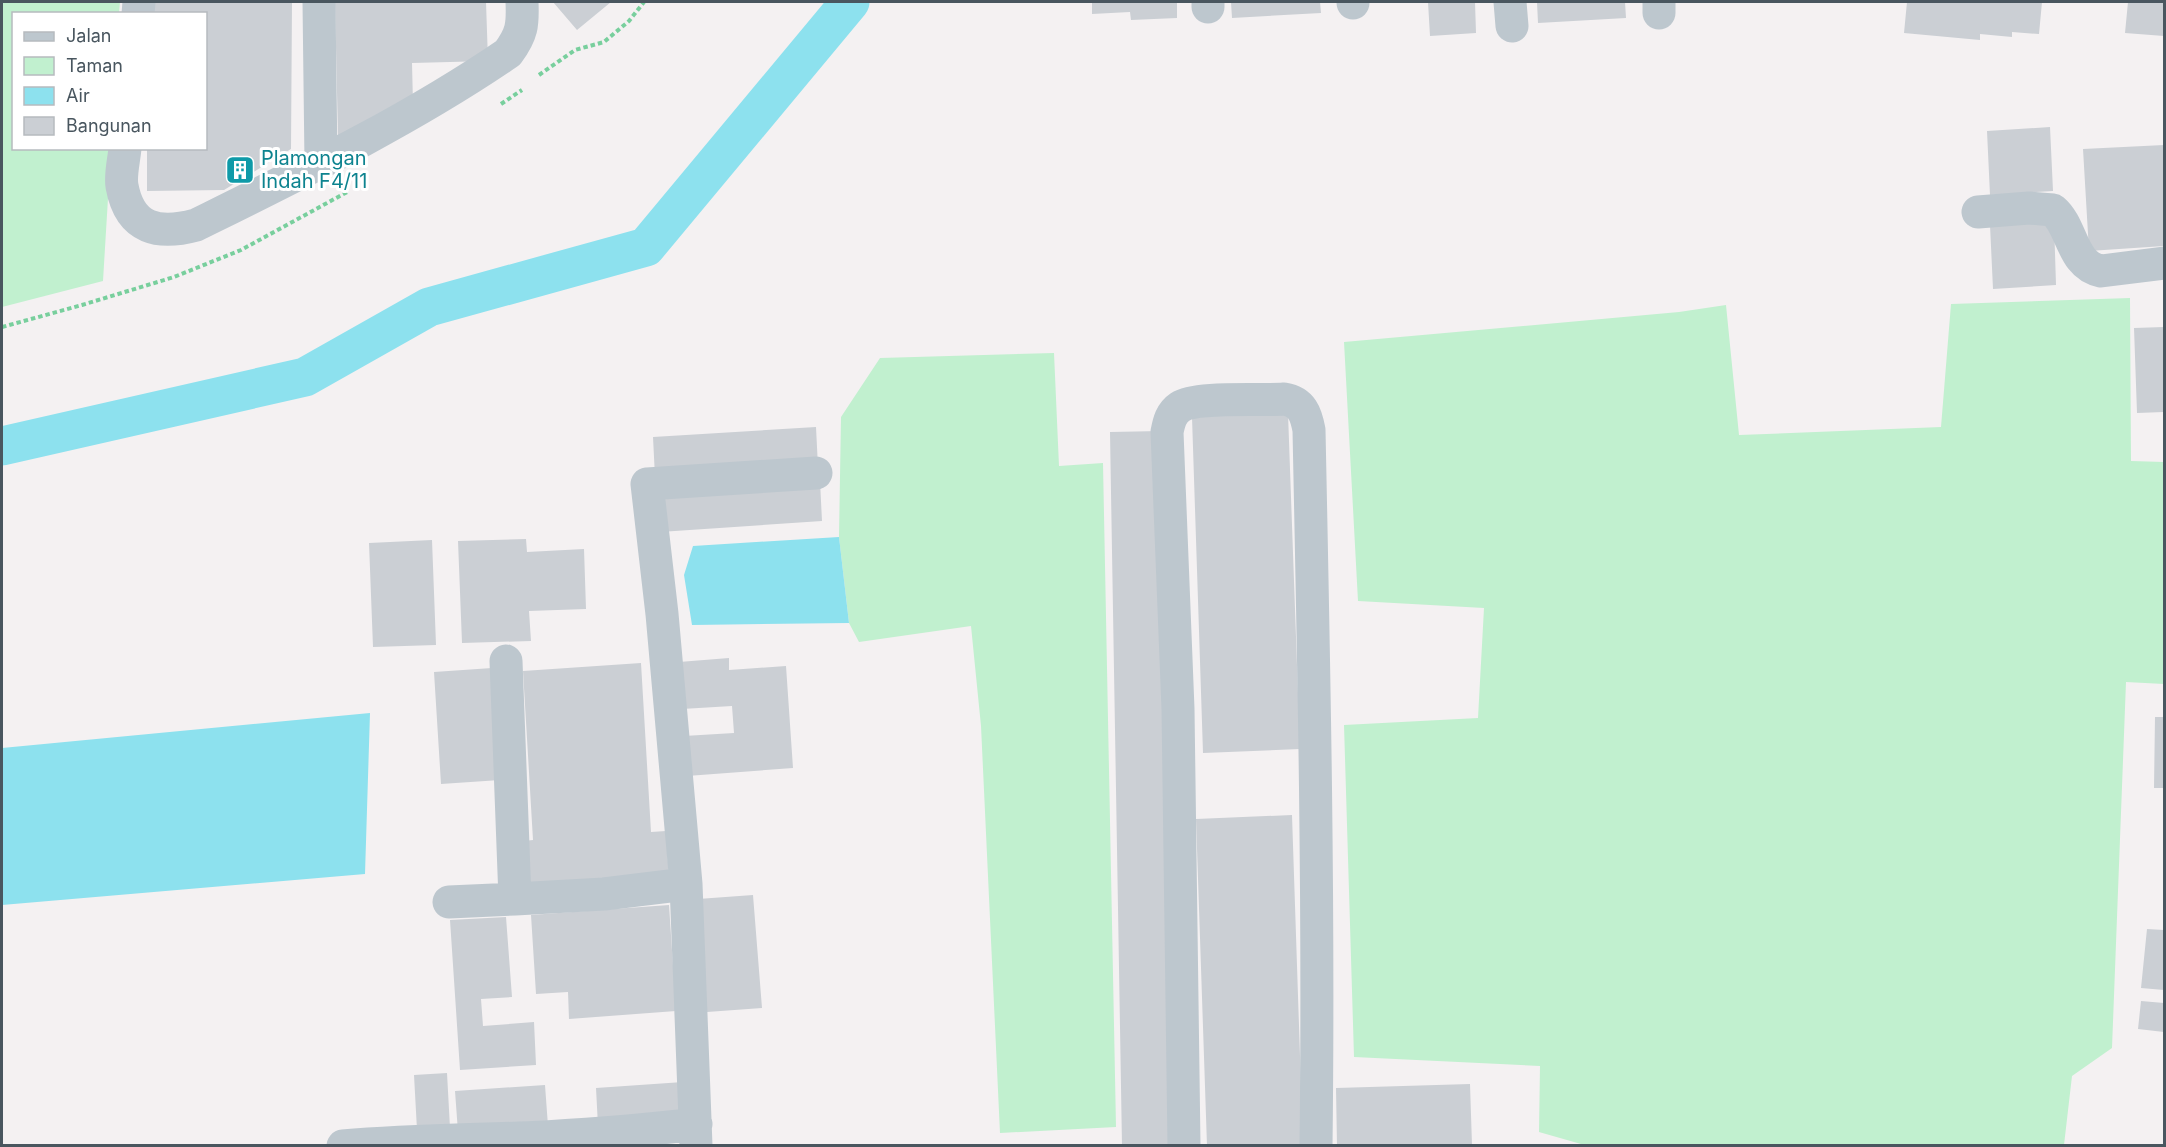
<svg xmlns="http://www.w3.org/2000/svg" width="2166" height="1147" viewBox="0 0 2166 1147" font-family="Inter,sans-serif">
  <style>
    .green { fill: #c1f0cf }
    .water { fill: #8de1ee }
    .lines { fill: none; stroke-linecap: round; stroke-linejoin: round }
    .canal { stroke: #8de1ee; stroke-width: 39 }
    .building { fill: #cbcfd4 }
    .path { stroke: #78cf9d; stroke-width: 4; stroke-dasharray: 4.5 3; stroke-linecap: butt }
    .minor { stroke: #bdc7ce; stroke-width: 33 }
    .labels { text-anchor: middle; stroke-width: 6; stroke-linejoin: round; paint-order: stroke }
    .culture-label { font-size: 20px; fill: #0d838f; stroke: #fff; text-anchor: start }
  </style>
  <rect width="100%" height="100%" fill="#f4f1f2"/>
  <path class="green" d="M 2,2 L 120,2 L 119,13 L 14,14 L 14,148 L 111,149 L 103,281 L 2,307 Z
    M 2130,298 L 2131,461 L 2164,462 L 2164,684 L 2126,682 L 2112,1048 L 2072,1076 L 2064,1145 L 1581,1145 L 1581,1144 L 1539,1132 L 1540,1066 L 1354,1057 L 1344,725 L 1478,718 L 1484,608 L 1358,601 L 1344,342 L 1679,312 L 1726,305 L 1739,435 L 1941,427 L 1951,304 Z
    M 1054,353 L 1059,466 L 1103,463 L 1116,1127 L 1000,1133 L 981,726 L 971,626 L 859,642 L 849,623 L 839,537 L 841,417 L 880,358 Z"/>
  <path class="water" d="M 839,537 L 849,623 L 692,625 L 684,575 L 693,546 Z
    M 370,713 L 365,874 L 2,905 L 2,748 Z"/>
  <g class="lines">
    <path class="canal" d="M 2,446 L 305,377 L 429,307 L 646,247 L 850,2"/>
  </g>
  <path class="building" d="M 154,2 L 292,2 L 291,149 L 224,190 L 147,191 L 147,148 L 206,148 L 206,14 L 154,14 Z
    M 335,2 L 486,2 L 488,61 L 412,63 L 413,104 L 338,137 Z
    M 553,2 L 611,2 L 577,30 Z
    M 1092,2 L 1177,2 L 1177,18 L 1131,20 L 1130,12 L 1092,14 Z
    M 1231,2 L 1320,2 L 1321,13 L 1232,18 Z
    M 1428,2 L 1475,2 L 1476,33 L 1430,36 Z
    M 1537,2 L 1625,2 L 1626,18 L 1538,23 Z
    M 1907,2 L 2042,2 L 2039,34 L 2012,32 L 2012,37 L 1980,34 L 1980,40 L 1904,33 Z
    M 2128,2 L 2164,2 L 2164,36 L 2125,33 Z
    M 2050,127 L 2053,191 L 1990,195 L 1987,131 Z
    M 2164,145 L 2164,246 L 2089,251 L 2083,149 Z
    M 2054,222 L 2056,285 L 1993,289 L 1990,225 Z
    M 2164,327 L 2164,412 L 2137,413 L 2134,328 Z
    M 1288,413 L 1300,749 L 1203,753 L 1192,417 Z
    M 816,427 L 818,467 L 655,477 L 653,437 Z
    M 1161,431 L 1172,1146 L 1122,1146 L 1110,432 Z
    M 820,481 L 822,521 L 660,532 L 657,492 Z
    M 526,539 L 527,552 L 584,549 L 586,609 L 529,611 L 531,641 L 462,643 L 458,541 Z
    M 432,540 L 436,645 L 373,647 L 369,543 Z
    M 729,658 L 729,670 L 786,666 L 793,768 L 687,776 L 684,736 L 734,733 L 732,706 L 682,709 L 679,662 Z
    M 641,663 L 651,832 L 666,831 L 669,878 L 527,887 L 524,841 L 533,840 L 523,671 Z
    M 492,668 L 500,780 L 441,784 L 434,672 Z
    M 2155,717 L 2164,717 L 2164,788 L 2154,788 Z
    M 1292,815 L 1303,1146 L 1207,1146 L 1196,819 Z
    M 753,895 L 762,1008 L 707,1012 L 698,899 Z
    M 669,905 L 676,1011 L 569,1019 L 568,992 L 536,994 L 531,915 Z
    M 506,917 L 512,997 L 481,999 L 483,1026 L 534,1022 L 536,1065 L 460,1070 L 450,920 Z
    M 2147,929 L 2164,930 L 2164,990 L 2141,988 Z
    M 2141,1001 L 2164,1003 L 2164,1032 L 2138,1029 Z
    M 447,1073 L 450,1128 L 417,1130 L 414,1075 Z
    M 683,1082 L 686,1120 L 598,1126 L 596,1088 Z
    M 1470,1084 L 1472,1145 L 1337,1146 L 1336,1088 Z
    M 545,1085 L 548,1126 L 458,1132 L 455,1091 Z"/>
  <g class="lines">
    <path class="path" d="M 539,75 L 575,50 L 604,42 L 629,21 L 644,2
      M 501,104 L 522,90
      M 2,327 L 82,305 L 174,277 L 241,250 L 349,191"/>
    <path class="minor" d="M 319,2 L 321,163
      M 1208,2 L 1208,7
      M 1353,2 L 1353,3
      M 1510,2 L 1512,26
      M 1659,2 L 1659,13
      M 138,14 L 139,2
      M 125,148 C 124,160 120,175 122,186 C 130,230 159,235 196,225 C 303,172 410,120 508,53 C 522,34 523,25 522,2
      M 1978,212 L 2029,208 L 2053,210 C 2073,227 2071,265 2101,271 L 2164,263
      M 506,661 L 515,899 L 604,894 L 686,884
      M 449,902 L 515,899
      M 343,1146 C 411,1140 478,1140 545,1137 C 595,1134 646,1130 696,1124
      M 696,1146 L 686,884 L 662,614 L 647,484 L 816,473
      M 1184,1146 L 1178,709 L 1167,432 C 1169,422 1171,413 1180,407 C 1196,396 1260,401 1284,399 C 1302,402 1306,414 1309,430 C 1314,669 1319,907 1316,1146"/>
  </g>
  <defs>
    <g id="building-square" transform="scale(1.5)"><rect x="-9" y="-9" width="18" height="18" rx="4" fill="#0f9aa8" stroke="#fff"/><path d="M-4-6H4V6H1V3H-1V6H-4ZM-2.5-4.3h1.7v1.8h-1.7ZM.8-4.3h1.7v1.8H.8ZM-2.5-1h1.7V.8h-1.7ZM.8-1h1.7V.8H.8Z" fill="#fff"/></g>
  </defs>
  <g fill-rule="evenodd">
    <use href="#building-square" x="240" y="170"/>
  </g>
  <g class="labels">
    <g class="culture-label">
      <text x="261" y="165">Plamongan<tspan x="261" dy="23">Indah F4/11</tspan></text>
    </g>
  </g>
  <rect width="2166" height="1147" fill="none" stroke="#49565f" stroke-width="6"/>
  <rect x="12" y="12" width="195" height="138" fill="#ffffff" stroke="#b6bbbf" stroke-width="1.5"/>
  <rect x="24" y="32" width="30" height="9" fill="#bdc7ce" stroke="#b6bbbf" stroke-width="1.5"/>
  <text x="66" y="42" font-size="18" fill="#49565f">Jalan</text>
  <rect x="24" y="57" width="30" height="18" fill="#c1f0cf" stroke="#b6bbbf" stroke-width="1.5"/>
  <text x="66" y="72" font-size="18" fill="#49565f">Taman</text>
  <rect x="24" y="87" width="30" height="18" fill="#8de1ee" stroke="#b6bbbf" stroke-width="1.5"/>
  <text x="66" y="102" font-size="18" fill="#49565f">Air</text>
  <rect x="24" y="117" width="30" height="18" fill="#cbcfd4" stroke="#b6bbbf" stroke-width="1.5"/>
  <text x="66" y="132" font-size="18" fill="#49565f">Bangunan</text>
</svg>
